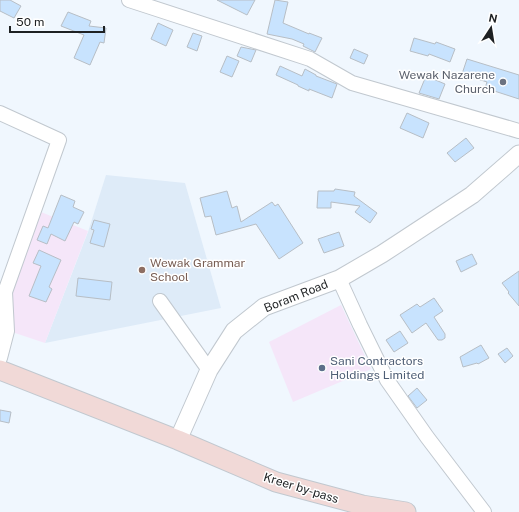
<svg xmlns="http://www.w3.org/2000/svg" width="519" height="512" viewBox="0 0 519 512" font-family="'Public Sans',sans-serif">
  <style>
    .built { fill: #deebf8 }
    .industrial { fill: #f5e6f9 }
    .building { fill: #c8e3fe; stroke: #b7bec5 }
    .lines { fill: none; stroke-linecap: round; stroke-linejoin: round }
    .minor-casing { stroke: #c1c8cf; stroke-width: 16 }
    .tertiary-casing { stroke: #c1c8cf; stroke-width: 19 }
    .secondary-casing { stroke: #c1c8cf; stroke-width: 21 }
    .minor { stroke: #fff; stroke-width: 14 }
    .tertiary { stroke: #fff; stroke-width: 17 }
    .secondary { stroke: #f1d9d7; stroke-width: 19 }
    .worship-dot { fill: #6b7280; stroke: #fff; stroke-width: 1.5 }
    .education-dot { fill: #8d6e63; stroke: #fff; stroke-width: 1.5 }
    .service-dot { fill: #5c6f8a; stroke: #fff; stroke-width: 1.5 }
    .labels { text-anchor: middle; stroke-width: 3; stroke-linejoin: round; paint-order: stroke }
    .worship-label { font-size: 12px; fill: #5b616d; stroke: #fff; text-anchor: end }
    .education-label { font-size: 12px; fill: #785e54; stroke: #fff; text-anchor: start }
    .street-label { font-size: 12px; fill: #1e2123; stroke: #fff }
    .service-label { font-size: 12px; fill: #4e5e75; stroke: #fff; text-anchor: start }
  </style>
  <rect width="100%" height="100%" fill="#f0f7fe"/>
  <path class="built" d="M 106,175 L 185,183 L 221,308 L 45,343 L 88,232 Z"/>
  <path class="industrial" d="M 41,212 L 88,231 L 45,343 L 12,332 L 11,293 Z
    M 341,305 L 371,369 L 293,402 L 269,342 Z"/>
  <path class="building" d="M 0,0 L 10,0 L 21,6 L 14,18 L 0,11 Z
    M 217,0 L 255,0 L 247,15 Z
    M 275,0 L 288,2 L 283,23 L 309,34 L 309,33 L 322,38 L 315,52 L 303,46 L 304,44 L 292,39 L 267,34 Z
    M 68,12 L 91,21 L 89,26 L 106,28 L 104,43 L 100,42 L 90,65 L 74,58 L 84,35 L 61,26 Z
    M 158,23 L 173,30 L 166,46 L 151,39 Z
    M 193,33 L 202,36 L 197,51 L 187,47 Z
    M 414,38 L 435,44 L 436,42 L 455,49 L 450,62 L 429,54 L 428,56 L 410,51 Z
    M 241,47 L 256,50 L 251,62 L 237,56 Z
    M 354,49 L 368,55 L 364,64 L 350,58 Z
    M 227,56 L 239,61 L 232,77 L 220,72 Z
    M 467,59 L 519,75 L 519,99 L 485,88 L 487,82 L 462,74 Z
    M 280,66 L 302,76 L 305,69 L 316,75 L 316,76 L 337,84 L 332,98 L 309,89 L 309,91 L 298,86 L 298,85 L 276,75 Z
    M 426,76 L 445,84 L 439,99 L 419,93 Z
    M 407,113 L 429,123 L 423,138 L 400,128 Z
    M 466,138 L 474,148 L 455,162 L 447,153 Z
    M 335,189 L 355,192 L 354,196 L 377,213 L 370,223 L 355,212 L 360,206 L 331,202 L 331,208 L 317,208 L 318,191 L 334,191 Z
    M 227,191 L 232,208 L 237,206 L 241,222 L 272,202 L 275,206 L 278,204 L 303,243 L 279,259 L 256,224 L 216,235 L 211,216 L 205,217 L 200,198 Z
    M 61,195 L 75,201 L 73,207 L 84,212 L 78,224 L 74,222 L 65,241 L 51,234 L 47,244 L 37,240 L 43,226 L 48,228 Z
    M 94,220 L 110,224 L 104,247 L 90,243 L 94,230 L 91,229 Z
    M 339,232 L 344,246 L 324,253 L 318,239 Z
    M 39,250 L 61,260 L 49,287 L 52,289 L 46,302 L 29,296 L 41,266 L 33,263 Z
    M 472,254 L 477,264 L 461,272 L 456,261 Z
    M 519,271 L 519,306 L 508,293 L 509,292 L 502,283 Z
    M 78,278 L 112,282 L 110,300 L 76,296 Z
    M 434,298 L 443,311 L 434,317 L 445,334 L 445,338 L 442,340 L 438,340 L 426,323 L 412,333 L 400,315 L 417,304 L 420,307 Z
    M 400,331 L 408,343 L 394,352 L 386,340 Z
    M 481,345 L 489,358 L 478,364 L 477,363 L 463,367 L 460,357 Z
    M 507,348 L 513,356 L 505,363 L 498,354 Z
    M 417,388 L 427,400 L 417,408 L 408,396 Z
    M 0,410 L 11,412 L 9,423 L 0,421 Z"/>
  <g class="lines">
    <g class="minor-casing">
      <path id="minor" d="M 129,0 L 310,59 L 352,83 L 519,131
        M 0,113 L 59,140 L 5,292 L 7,331 L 0,358
        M 339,279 L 360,325 L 387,380 L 427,437 L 484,512
        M 160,301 L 209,370"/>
    </g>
    <g class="tertiary-casing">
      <path id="tertiary" d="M 178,440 L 209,370 L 234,331 L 264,307 L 339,279 L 382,254 L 472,195 L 519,154"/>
    </g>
    <g class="secondary-casing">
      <path id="secondary" d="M 0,370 L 178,440 L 276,482 L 362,505 L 406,512"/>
    </g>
    <use href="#minor" class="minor"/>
    <use href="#tertiary" class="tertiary"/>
    <use href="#secondary" class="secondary"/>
  </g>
  <circle class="worship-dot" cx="503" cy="82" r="4"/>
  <circle class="education-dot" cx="142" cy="270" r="4"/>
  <circle class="service-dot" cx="322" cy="368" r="4"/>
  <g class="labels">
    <g class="worship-label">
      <text x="495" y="79">Wewak Nazarene<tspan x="495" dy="14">Church</tspan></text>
    </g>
    <g class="education-label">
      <text x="150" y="267">Wewak Grammar<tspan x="150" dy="14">School</tspan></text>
    </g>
    <g class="street-label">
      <text transform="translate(296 296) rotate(-22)" y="4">Boram Road</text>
      <text transform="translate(301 488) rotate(17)" y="4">Kreer by-pass</text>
    </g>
    <g class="service-label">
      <text x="330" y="365">Sani Contractors<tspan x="330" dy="14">Holdings Limited</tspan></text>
    </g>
  </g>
  <g transform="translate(491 28) rotate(12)" stroke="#ffffff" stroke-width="3" paint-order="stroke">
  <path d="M0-3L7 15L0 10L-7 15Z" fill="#1e2123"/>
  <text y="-6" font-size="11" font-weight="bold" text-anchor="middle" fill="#1e2123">N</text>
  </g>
  <path d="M10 26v6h94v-6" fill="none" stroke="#1e2123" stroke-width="2"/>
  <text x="16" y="26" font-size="12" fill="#1e2123" stroke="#ffffff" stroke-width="3" paint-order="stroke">50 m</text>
</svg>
